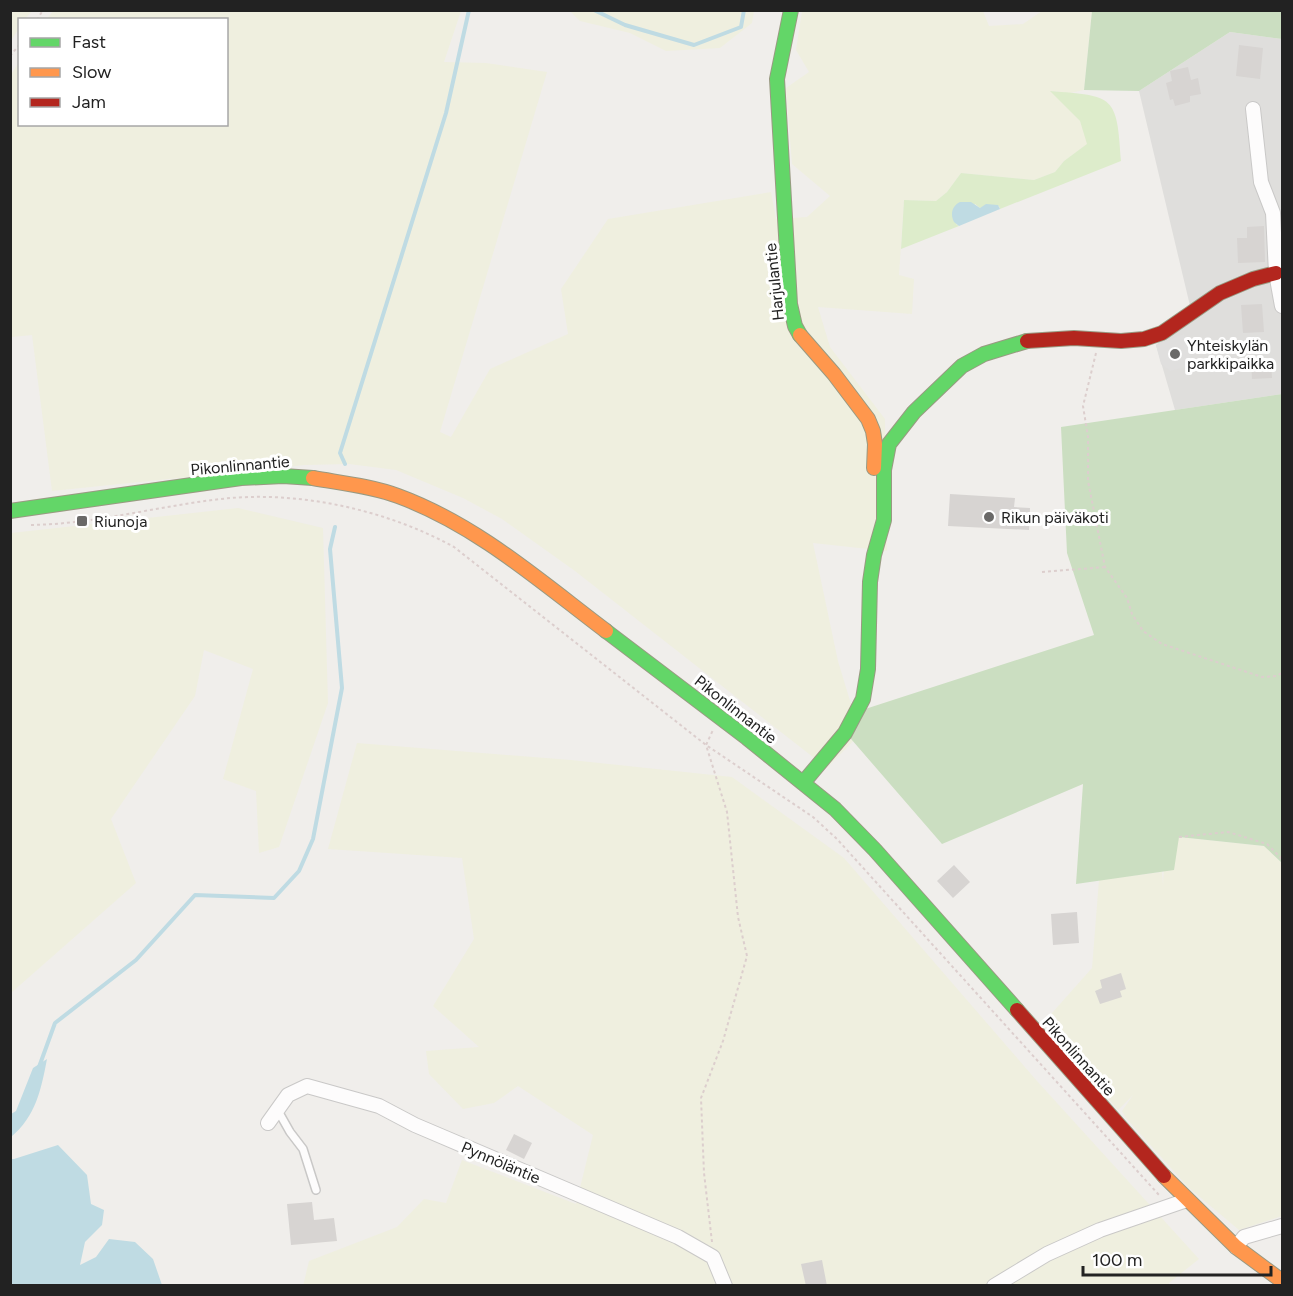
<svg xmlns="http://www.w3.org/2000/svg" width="1293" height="1296" viewBox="0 0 1293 1296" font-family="Figtree,sans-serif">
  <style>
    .residential { fill: #dfdedc }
    .farmland { fill: #efefdf }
    .grass { fill: #ddeccb }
    .forest { fill: #cbdec1 }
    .parking { fill: #e0dfde }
    .water { fill: #bfdbe3 }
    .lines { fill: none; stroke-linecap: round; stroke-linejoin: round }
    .stream { stroke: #bfdbe3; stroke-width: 4 }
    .building { fill: #d7d4d2 }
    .lane-casing { stroke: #c9c8c7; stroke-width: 10 }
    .street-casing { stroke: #c9c8c7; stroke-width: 16 }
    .fast-casing { stroke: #999a82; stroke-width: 16 }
    .slow-casing { stroke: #999a82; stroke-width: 16 }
    .jam-casing { stroke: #999a82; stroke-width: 16 }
    .path { stroke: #dccecd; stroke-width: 2; stroke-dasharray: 3 3; stroke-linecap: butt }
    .lane { stroke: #fdfcfc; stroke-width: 7 }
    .street { stroke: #fdfcfc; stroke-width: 14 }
    .fast { stroke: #63d668; stroke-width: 14 }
    .slow { stroke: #ff974d; stroke-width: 14 }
    .jam { stroke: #b3261e; stroke-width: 14 }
    .poi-dot { fill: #6a6968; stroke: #fff; stroke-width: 2 }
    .labels { text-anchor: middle; stroke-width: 6; stroke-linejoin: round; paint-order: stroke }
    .street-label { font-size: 16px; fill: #222; stroke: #fff }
    .poi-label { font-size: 16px; fill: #222; stroke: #fff; text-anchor: start }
  </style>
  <rect width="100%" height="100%" fill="#f0eeeb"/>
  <path class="residential" d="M 1230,32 L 1282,39 L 1282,394 L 1175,410 L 1156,345 L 1191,310 L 1139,91 Z"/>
  <path class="farmland" d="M 11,10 L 32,11 L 25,19 L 20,20 L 19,28 L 11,41 Z
    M 53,11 L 461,11 L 444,62 L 486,63 L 547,72 L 440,432 L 451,437 L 490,369 L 568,334 L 561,289 L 608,219 L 771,192 L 776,219 L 807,217 L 830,196 L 792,164 L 786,88 L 809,72 L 796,50 L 802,11 L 983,11 L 989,26 L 1023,24 L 1042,11 L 1092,11 L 1084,90 L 1070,93 L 1051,91 L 1080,121 L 1088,144 L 1064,161 L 1055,172 L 1034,180 L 961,173 L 947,192 L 936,201 L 904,200 L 899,275 L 914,279 L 912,314 L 818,307 L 830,347 L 885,419 L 887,551 L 813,543 L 838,661 L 860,734 L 827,768 L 575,571 L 502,519 L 463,498 L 396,470 L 349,464 L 305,465 L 52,491 L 32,335 L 11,337 L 10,76 L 19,62 L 20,124 L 226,124 L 226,20 L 47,19 Z
    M 570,11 L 754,11 L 752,23 L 720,48 L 666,51 L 630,33 L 580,21 Z
    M 238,508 L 323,528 L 328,703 L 279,847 L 259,853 L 256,791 L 223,779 L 253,669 L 204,650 L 195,696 L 111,819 L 136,883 L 11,993 L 11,533 Z
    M 357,743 L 571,760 L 732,777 L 844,858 L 1037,1081 L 1199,1259 L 1169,1283 L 1169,1286 L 303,1286 L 309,1261 L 397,1227 L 424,1199 L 446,1203 L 462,1160 L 576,1204 L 593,1135 L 518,1086 L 494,1103 L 463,1109 L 429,1074 L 426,1051 L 479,1047 L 433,1006 L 474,939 L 462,858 L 328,849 Z
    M 1179,837 L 1264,846 L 1282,863 L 1282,1216 L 1239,1230 L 1188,1187 L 1126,1118 L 1122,1111 L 1133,1095 L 1118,1110 L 1044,1022 L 1092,968 L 1099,880 L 1162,872 L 1163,885 L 1164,866 Z"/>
  <path class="grass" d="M 1050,91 C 1114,96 1117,95 1121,161 L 1000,209 L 999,206 L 980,208 L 975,204 L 956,224 L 959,226 L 901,249 L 904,200 L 936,201 L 947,192 L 961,173 L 1034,180 L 1055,172 L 1064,161 L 1087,144 L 1080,121 Z"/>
  <path class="forest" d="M 1092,11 L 1282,11 L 1282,39 L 1230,32 L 1139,91 L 1084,90 Z
    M 1282,394 L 1282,863 L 1264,846 L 1179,837 L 1174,870 L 1076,884 L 1083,784 L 942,844 L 845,732 L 859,711 L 1094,635 L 1067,553 L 1061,427 Z"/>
  <path class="parking" d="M 1184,334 L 1193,365 L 1170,371 L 1161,364 L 1156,345 Z"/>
  <path class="water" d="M 960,202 L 971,202 L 980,208 L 986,204 L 998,205 L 1000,209 L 959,226 L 954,222 C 950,214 952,206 960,202 Z
    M 47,1059 C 41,1090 36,1116 11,1137 L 11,1114 L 16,1111 L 33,1068 Z
    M 58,1145 L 87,1175 L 91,1204 L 104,1210 L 102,1225 L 85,1242 L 80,1265 L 96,1257 L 109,1239 L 135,1242 L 153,1259 L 162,1285 L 11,1285 L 11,1159 L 14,1159 Z"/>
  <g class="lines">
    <path class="stream" d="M 594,10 L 625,25 L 694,45 L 741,27 L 744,10
      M 345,464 L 340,453 L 446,113 L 469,10
      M 39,1067 L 55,1023 L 136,960 L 195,895 L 274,898 L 299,871 L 313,839 L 342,688 L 330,549 L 335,527"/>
  </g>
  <path class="building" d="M 1239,45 L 1263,48 L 1260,79 L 1236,76 Z
    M 1188,67 L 1191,80 L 1198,78 L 1201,94 L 1190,96 L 1190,102 L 1175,106 L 1173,99 L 1170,100 L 1166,83 L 1172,81 L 1170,71 Z
    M 1264,226 L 1265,262 L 1238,263 L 1237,238 L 1247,238 L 1247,227 Z
    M 1262,304 L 1264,332 L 1243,333 L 1241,305 Z
    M 1271,360 L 1272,378 L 1252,379 L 1251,361 Z
    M 950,494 L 1015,498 L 1014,507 L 1030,508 L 1029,530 L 948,526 Z
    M 954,865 L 970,882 L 953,898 L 937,881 Z
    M 1077,912 L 1079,943 L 1053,945 L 1051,914 Z
    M 1121,973 L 1126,989 L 1120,991 L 1122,997 L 1100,1004 L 1095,991 L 1102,988 L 1100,980 Z
    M 514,1134 L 532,1143 L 524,1159 L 506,1150 Z
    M 312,1202 L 314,1220 L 334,1218 L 337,1241 L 291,1245 L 287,1204 Z
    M 822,1260 L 827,1286 L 806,1286 L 801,1264 Z"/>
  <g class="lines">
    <g class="lane-casing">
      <path id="lane" d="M 277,1109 L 290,1132 L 303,1149 L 316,1190"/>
    </g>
    <g class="street-casing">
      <path id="street" d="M 1253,109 L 1261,182 L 1273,213 L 1276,273 L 1282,306
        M 268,1123 L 288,1095 L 307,1086 L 379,1106 L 415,1125 L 678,1237 L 713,1257 L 725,1286
        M 1236,1247 L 1244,1237 L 1282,1226
        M 994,1286 L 1047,1254 L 1100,1230 L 1187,1200"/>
    </g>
    <g class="fast-casing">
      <path id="fast" d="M 791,10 L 777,79 L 790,304 L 795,326 L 800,335
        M 10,511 L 241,478 L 283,476 L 313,478
        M 606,631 L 747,738 L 835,809 L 875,850 L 1017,1010
        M 803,783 L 845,733 L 863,699 L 868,669 L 870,582 L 874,555 L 884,520 L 884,470 L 889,444 L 914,412 L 962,366 L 984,354 L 1027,341"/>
    </g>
    <g class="slow-casing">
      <path id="slow" d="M 800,335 L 834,374 L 868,419 L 873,431 L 875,444 L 874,468
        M 313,478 C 341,483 371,486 398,496 C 477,525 541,582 606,631
        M 1164,1176 L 1236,1247 L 1282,1281"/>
    </g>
    <g class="jam-casing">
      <path id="jam" d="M 1027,341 L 1074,338 L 1121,341 L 1144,339 L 1162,333 L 1220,293 L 1253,279 L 1276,273
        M 1017,1010 L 1164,1176"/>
    </g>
    <path class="path" d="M 37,20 L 43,10
      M 10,56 L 20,44
      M 1096,353 L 1083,406 L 1088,437 L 1088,481 L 1105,567 L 1127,598 L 1132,614 L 1143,631 L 1162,644 L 1262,677 L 1276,676 L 1282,673
      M 31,525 C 95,524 158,506 221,499 C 298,490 387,510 454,547 L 706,745 L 813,817 L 837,839 L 1159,1195
      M 1042,572 L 1105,567
      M 1179,837 L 1228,832 L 1267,844 L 1282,859
      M 712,1242 L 704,1173 L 701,1098 L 723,1041 L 747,956 L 738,917 L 727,812 L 706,745 L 713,730"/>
    <use href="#lane" class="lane"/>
    <use href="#street" class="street"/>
    <use href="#fast" class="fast"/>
    <use href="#slow" class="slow"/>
    <use href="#jam" class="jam"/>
  </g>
  <g class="poi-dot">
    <circle cx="1175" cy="354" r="6"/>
    <circle cx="989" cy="517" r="6"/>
    <rect x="76" y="515" width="12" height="12" rx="3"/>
  </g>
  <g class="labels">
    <g class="street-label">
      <text transform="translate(774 282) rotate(-96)" y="6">Harjulantie</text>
      <text transform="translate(240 465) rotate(-5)" y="6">Pikonlinnantie</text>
      <text transform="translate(736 709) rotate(38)" y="6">Pikonlinnantie</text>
      <text transform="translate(1079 1056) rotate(48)" y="6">Pikonlinnantie</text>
      <text transform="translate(501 1162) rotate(23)" y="6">Pynnöläntie</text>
    </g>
    <g class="poi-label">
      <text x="1187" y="351">Yhteiskylän<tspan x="1187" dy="18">parkkipaikka</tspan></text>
      <text x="1001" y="523">Rikun päiväkoti</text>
      <text x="94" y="527">Riunoja</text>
    </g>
  </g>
  <rect width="1293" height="1296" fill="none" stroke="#222222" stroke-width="24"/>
  <rect x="18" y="18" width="210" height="108" fill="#ffffff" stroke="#a7a7a7" stroke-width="1.5"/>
  <rect x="30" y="38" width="30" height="9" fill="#63d668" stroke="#a7a7a7" stroke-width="1.5"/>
  <text x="72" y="48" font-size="18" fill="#222222">Fast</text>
  <rect x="30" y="68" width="30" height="9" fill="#ff974d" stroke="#a7a7a7" stroke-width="1.5"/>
  <text x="72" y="78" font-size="18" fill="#222222">Slow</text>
  <rect x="30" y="98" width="30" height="9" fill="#b3261e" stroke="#a7a7a7" stroke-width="1.5"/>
  <text x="72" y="108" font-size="18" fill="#222222">Jam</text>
  <path d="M1083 1266v9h188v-9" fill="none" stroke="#222222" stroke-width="3"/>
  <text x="1092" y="1266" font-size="18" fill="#222222" stroke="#ffffff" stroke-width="4.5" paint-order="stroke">100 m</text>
</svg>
